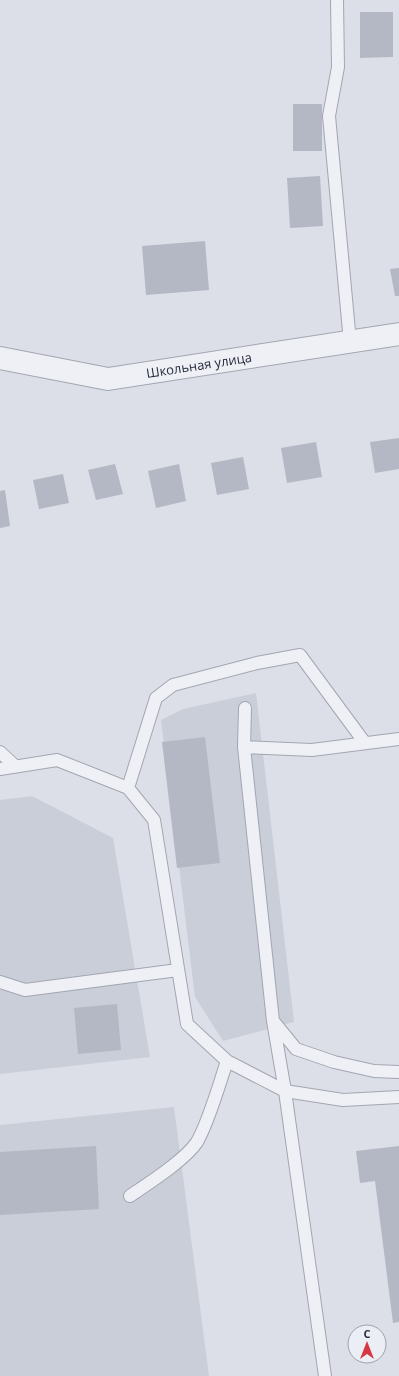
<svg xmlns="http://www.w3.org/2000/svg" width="399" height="1376" viewBox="0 0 399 1376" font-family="'Open Sans',sans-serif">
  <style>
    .built { fill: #caced9 }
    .building { fill: #b3b8c4 }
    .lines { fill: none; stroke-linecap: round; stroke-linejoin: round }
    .service-casing { stroke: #a1a6b1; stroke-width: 14 }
    .minor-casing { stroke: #a1a6b1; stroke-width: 24 }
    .service { stroke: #eff0f5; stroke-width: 12 }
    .minor { stroke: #eff0f5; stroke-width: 22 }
    .labels { text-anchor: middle; stroke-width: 3; stroke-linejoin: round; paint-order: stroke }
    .street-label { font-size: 13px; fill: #252c3e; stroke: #ebeef5 }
  </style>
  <rect width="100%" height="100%" fill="#dcdfe7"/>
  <path class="built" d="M 256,693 L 294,1022 L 223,1041 L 195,997 L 161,720 L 183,709 Z
    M 32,796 L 113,838 L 150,1057 L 0,1074 L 0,800 Z
    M 174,1107 L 209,1376 L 0,1376 L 0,1125 Z"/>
  <path class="building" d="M 360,12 L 393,12 L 393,57 L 360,58 Z
    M 293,104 L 322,104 L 322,151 L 293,151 Z
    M 320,176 L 323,226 L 290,228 L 287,178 Z
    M 205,241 L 209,290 L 146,295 L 142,246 Z
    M 399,268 L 399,296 L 395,296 L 390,269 Z
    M 399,438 L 399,469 L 375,473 L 370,442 Z
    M 316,442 L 322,477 L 287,483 L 281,448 Z
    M 243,457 L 249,489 L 217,495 L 211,463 Z
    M 115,464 L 123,494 L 96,500 L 88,470 Z
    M 179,464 L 186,501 L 156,508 L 148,471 Z
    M 63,474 L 69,503 L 39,509 L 33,480 Z
    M 5,490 L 10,526 L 0,528 L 0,491 Z
    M 205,737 L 220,863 L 177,868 L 162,742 Z
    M 117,1004 L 121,1050 L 78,1054 L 74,1008 Z
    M 96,1146 L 99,1209 L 0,1215 L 0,1152 Z
    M 399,1146 L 399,1322 L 393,1323 L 375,1181 L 360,1183 L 356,1151 Z"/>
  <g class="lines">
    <g class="service-casing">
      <path id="service" d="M 337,0 L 338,67 L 329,116 L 350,342
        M 245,708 L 244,747 L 312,750 L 399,739
        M 244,747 L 273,1021 L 285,1091 L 325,1376
        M 0,752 L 15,766
        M 0,769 L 57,760 L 128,788 L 154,820 L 187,1024 L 227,1061 L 285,1091 L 343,1100 L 399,1097
        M 128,788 L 156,698 L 173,685 L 257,663 L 300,655 L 365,743
        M 0,982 L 25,990 L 178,970
        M 274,1022 L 296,1049 L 334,1062 L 374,1071 L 399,1072
        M 130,1196 C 149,1183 185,1160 197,1142 C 209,1121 219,1085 227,1061"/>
    </g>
    <g class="minor-casing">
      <g id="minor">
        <path id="s1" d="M 0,358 L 108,379 L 399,334"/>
      </g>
    </g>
    <use href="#service" class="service"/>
    <use href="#minor" class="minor"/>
  </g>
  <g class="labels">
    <g class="street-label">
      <text dy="5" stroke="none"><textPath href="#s1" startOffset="202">Школьная улица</textPath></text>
    </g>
  </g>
  <g transform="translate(367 1344)"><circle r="19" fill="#ebeef5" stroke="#9ca0ac"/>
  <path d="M0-3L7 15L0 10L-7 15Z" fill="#d63742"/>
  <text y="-6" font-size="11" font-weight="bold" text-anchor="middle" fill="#252c3e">С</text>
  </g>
</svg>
